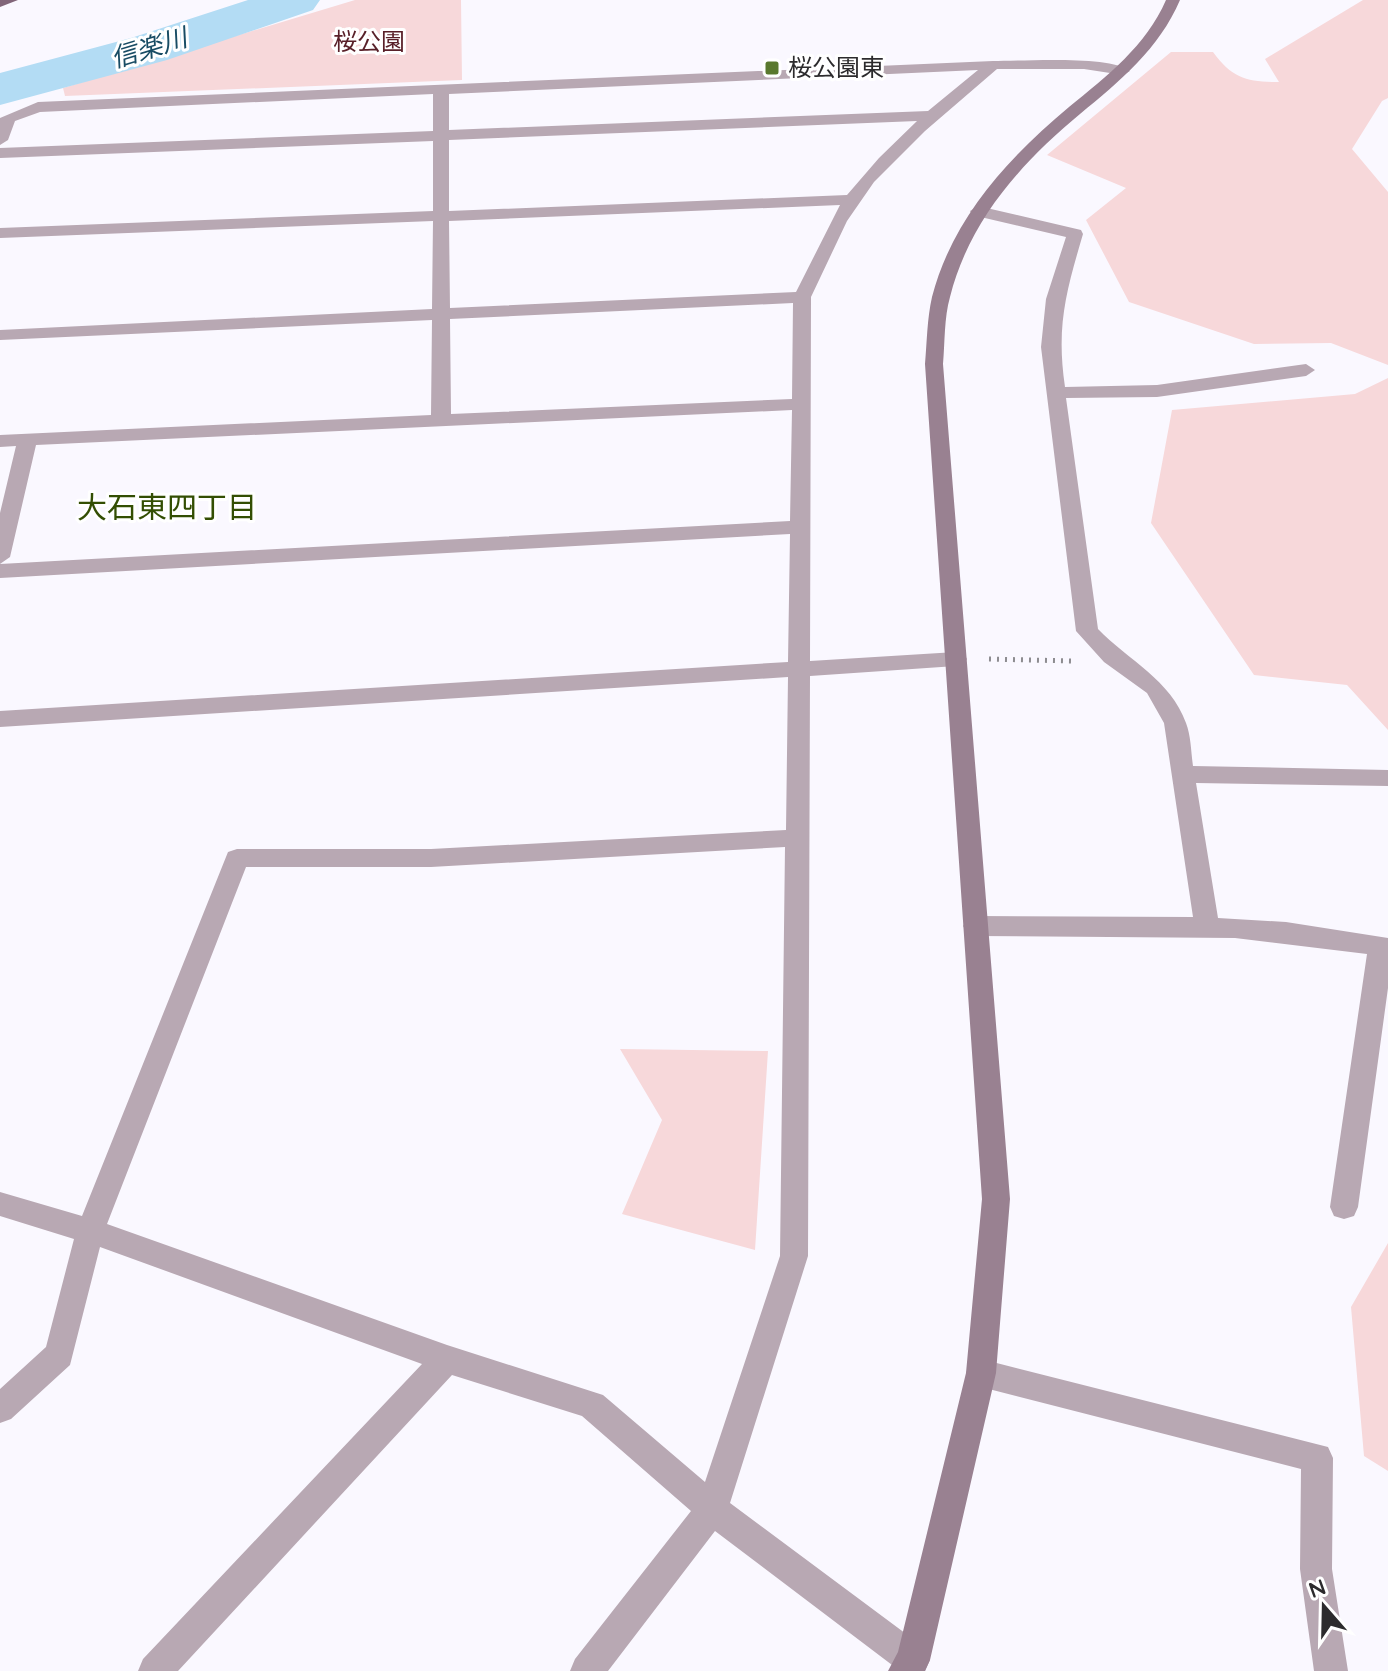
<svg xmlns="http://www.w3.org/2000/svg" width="1388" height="1671" viewBox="0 0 1388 1671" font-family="Quicksand,'Noto Sans JP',sans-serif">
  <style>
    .green { fill: #f7d8da }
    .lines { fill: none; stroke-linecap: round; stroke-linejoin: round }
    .river { fill: #b3dcf4; fill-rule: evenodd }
    .path { stroke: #8d8c90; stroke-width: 5; stroke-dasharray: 2 6; stroke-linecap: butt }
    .street { fill: #b8a8b3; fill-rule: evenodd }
    .secondary { fill: #998191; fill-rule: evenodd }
    .primary { fill: #816579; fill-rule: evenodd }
    .poi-dot { fill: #59782e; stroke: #fff; stroke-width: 3 }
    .labels { text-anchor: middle; stroke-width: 6; stroke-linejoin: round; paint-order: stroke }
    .far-park-label { font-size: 24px; fill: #592029; stroke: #fff }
    .far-poi-label { font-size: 24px; fill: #2c2b2d; stroke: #fff; text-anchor: start }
    .far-water-label { font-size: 26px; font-style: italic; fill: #184c64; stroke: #fff }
    .neighbourhood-label { font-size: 30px; fill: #334e03; stroke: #fff }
  </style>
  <rect width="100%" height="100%" fill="#faf8ff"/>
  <path class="green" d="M 355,0 L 461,0 L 462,80 L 65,96 L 63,88 Z
    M 1363,0 L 1388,0 L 1388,98 L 1382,101 L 1352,149 L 1388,192 L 1388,365 L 1331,343 L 1254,344 L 1129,302 L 1086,220 L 1126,188 L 1047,155 L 1171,52 L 1213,52 C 1233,79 1247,82 1279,82 L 1265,59 Z
    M 1388,378 L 1388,730 L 1347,685 L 1254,675 L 1151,523 L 1172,410 L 1355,394 Z
    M 620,1049 L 768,1051 L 755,1250 L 622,1214 L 662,1120 Z
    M 1388,1243 L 1388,1471 L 1364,1456 L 1351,1307 Z"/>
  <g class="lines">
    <path class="river" d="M 248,0 L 320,0 L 313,10 L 167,60 L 0,105 L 0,73 L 131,38 Z"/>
    <path class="path" d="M 989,659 L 1071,661"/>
    <path class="street" d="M 993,61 C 1022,61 1111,55 1130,71 L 1123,75 L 1084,69 L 997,69 L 925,131 L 874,182 L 847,221 L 811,297 L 810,661 L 956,652 L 964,654 L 967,659 L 964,664 L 956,666 L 810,676 L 808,1256 L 730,1503 L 925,1648 L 930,1660 L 925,1671 L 900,1671 L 715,1531 L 608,1671 L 570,1671 L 575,1659 L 691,1511 L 582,1416 L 452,1375 L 178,1671 L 138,1671 L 143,1659 L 422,1364 L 100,1247 L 70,1365 L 11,1419 L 0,1423 L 0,1389 L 46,1347 L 74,1239 L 0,1216 L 0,1192 L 82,1216 L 228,852 L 237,849 L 431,849 L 786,830 L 788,677 L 0,727 L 0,711 L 788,662 L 790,534 L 0,578 L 0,564 L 790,521 L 792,410 L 36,445 L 10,557 L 0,564 L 0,513 L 16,446 L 0,447 L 0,435 L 431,415 L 432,320 L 0,340 L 0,330 L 432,309 L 433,221 L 0,238 L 0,228 L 433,211 L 433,141 L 0,158 L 0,148 L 433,131 L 433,94 L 40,112 L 15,121 L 8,140 L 0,145 L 0,118 L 38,102 ZM 978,70 L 928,111 L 449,130 L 449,94 ZM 917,121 L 879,158 L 847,195 L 449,211 L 449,140 ZM 840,205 L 796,292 L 450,308 L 449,221 ZM 793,303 L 792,399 L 451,414 L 450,319 ZM 785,847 L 780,1256 L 705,1482 L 603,1395 L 447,1345 L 107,1224 L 246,867 L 431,867 Z
      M 978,206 L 1081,230 L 1083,234 C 1066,292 1056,326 1065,387 L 1157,385 L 1306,364 L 1315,370 L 1306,376 L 1157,397 L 1066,398 L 1098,629 C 1128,660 1171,680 1186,723 C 1191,736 1191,752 1193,766 L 1388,770 L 1388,786 L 1196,783 L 1218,918 L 1286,922 L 1388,938 L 1388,988 L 1358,1207 L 1354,1216 L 1344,1219 L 1334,1216 L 1330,1207 L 1367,954 L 1235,938 L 976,936 L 967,933 L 963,926 L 967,919 L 976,916 L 1193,917 L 1164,723 L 1147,693 L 1104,662 L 1076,631 L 1041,347 L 1046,299 L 1066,237 L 972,215 L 970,211 Z
      M 981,1359 L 1328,1447 L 1333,1458 L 1332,1569 L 1348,1671 L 1314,1671 L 1300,1569 L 1301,1469 L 981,1387 L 970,1383 L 966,1373 L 970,1363 Z"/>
    <path class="secondary" d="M 1166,0 L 1180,0 C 1159,49 1120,81 1080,114 C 1021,163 969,221 950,297 C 944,318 945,342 943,364 L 1010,1199 L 996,1373 L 930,1660 L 925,1671 L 888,1671 L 898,1652 L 966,1373 L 982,1199 L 925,364 C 927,342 927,319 932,297 C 952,219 1008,158 1069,107 C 1107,76 1146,46 1166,0 Z"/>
    <path class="primary" d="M 0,0 L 18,0 L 0,7 Z"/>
  </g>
  <rect class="poi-dot" x="764" y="60" width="16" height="16" rx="4"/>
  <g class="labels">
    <g class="far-park-label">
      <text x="369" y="50">桜公園</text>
    </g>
    <g class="far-poi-label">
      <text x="788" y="76">桜公園東</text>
    </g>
    <g class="far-water-label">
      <text transform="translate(149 48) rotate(-17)" y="9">信楽川</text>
    </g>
    <g class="neighbourhood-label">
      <text x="167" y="518">大石東四丁目</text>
    </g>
  </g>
  <g transform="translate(1324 1607) rotate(340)" stroke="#ffffff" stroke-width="6" paint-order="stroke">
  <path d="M0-6L14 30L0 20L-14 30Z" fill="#2c2b2d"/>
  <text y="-12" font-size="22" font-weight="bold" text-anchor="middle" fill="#2c2b2d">N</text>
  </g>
</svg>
